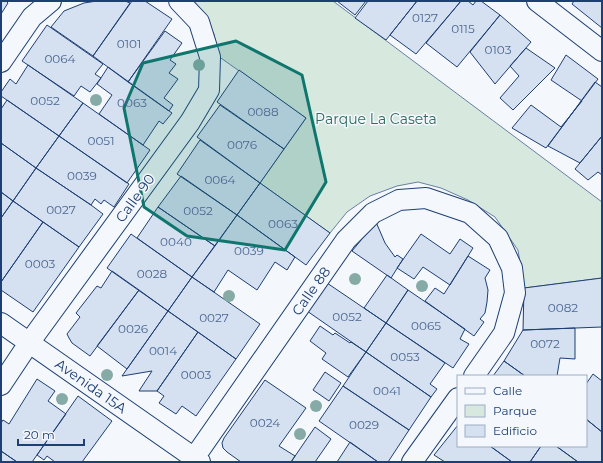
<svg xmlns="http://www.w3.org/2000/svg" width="603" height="463" viewBox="0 0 603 463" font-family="Montserrat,sans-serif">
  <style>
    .green { fill: #d7e8df; stroke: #687fa3 }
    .building { fill: #d5e0f0; stroke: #1d3f73 }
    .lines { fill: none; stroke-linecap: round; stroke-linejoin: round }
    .minor-casing { stroke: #1d3f73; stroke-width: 22 }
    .minor { stroke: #f4f7fb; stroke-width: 20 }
    .tree { fill: #86aba6 }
    .marked { fill: #0f766e; fill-opacity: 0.2; stroke: #0f766e; stroke-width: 3; stroke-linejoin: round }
    .labels { text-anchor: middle; stroke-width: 3; stroke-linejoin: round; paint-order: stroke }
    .number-label { font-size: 12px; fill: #4b6792 }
    .park-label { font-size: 14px; fill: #2c6c60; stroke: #f4f7fb }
    .street-label { font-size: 14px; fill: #1d3f73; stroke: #f4f7fb }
  </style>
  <rect width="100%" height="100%" fill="#f4f7fb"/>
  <path class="green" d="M 192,1 L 333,1 L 602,202 L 602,278 L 524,288 L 518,250 L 495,217 L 468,200 L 441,188 L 418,182 L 397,186 L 370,196 L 347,212 L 330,233 L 260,183 L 306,118 L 218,56 L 214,34 L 198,7 Z"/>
  <path class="building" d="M 1,1 L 6,1 L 8,3 L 1,14 Z
    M 97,1 L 125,1 L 130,3 L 93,56 L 51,27 L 64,11 L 84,3 Z
    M 132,1 L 145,1 L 172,19 L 128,82 L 93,56 Z
    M 337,1 L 366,1 L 355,15 Z
    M 368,1 L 417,1 L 386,40 L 355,18 Z
    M 417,1 L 461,1 L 416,54 L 390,35 Z
    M 461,1 L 468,1 L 473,5 L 476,1 L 481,1 L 500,15 L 457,67 L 426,43 Z
    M 574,1 L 602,1 L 602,28 L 572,4 Z
    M 500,15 L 531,42 L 495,84 L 470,52 Z
    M 47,25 L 103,64 L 95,74 L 101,78 L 90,92 L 81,86 L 74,96 L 22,61 Z
    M 165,31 L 182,43 L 170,60 L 176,64 L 169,73 L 178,79 L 164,98 L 173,105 L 169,111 L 128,82 Z
    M 526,48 L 555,68 L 513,110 L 500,98 L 519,76 L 510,66 Z
    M 566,55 L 598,79 L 546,148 L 512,128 L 531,105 L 561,127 L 582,101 L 551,80 Z
    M 28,65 L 83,103 L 59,136 L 1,96 L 1,92 L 10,79 L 16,84 Z
    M 108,67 L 172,113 L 163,124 L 159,121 L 143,145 L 99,114 L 112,95 L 97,84 Z
    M 239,70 L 306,118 L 284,149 L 217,102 Z
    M 595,82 L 602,87 L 602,136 L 580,163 L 548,146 Z
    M 7,100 L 59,136 L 36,168 L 1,143 L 1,109 Z
    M 83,103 L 150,150 L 127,183 L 59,136 Z
    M 220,105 L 284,149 L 260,183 L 197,137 Z
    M 59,136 L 129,184 L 114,207 L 104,200 L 101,204 L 95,199 L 91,205 L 36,168 Z
    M 602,136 L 602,175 L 598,172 L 588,180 L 575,169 Z
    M 200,140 L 260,183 L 237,215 L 177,174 Z
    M 1,143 L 36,168 L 13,201 L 1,192 Z
    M 36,168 L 91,205 L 103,214 L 79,247 L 13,201 Z
    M 181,176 L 237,215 L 215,246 L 158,207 Z
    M 260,183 L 330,233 L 306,265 L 237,215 Z
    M 1,192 L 13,201 L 1,218 Z
    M 13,201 L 43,222 L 1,282 L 1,218 Z
    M 158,207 L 215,246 L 192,277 L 137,238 Z
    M 237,215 L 295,257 L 287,270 L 275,262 L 257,290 L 228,270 L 214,292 L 192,277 Z
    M 43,222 L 79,247 L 33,312 L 1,290 L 1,282 Z
    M 376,222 L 385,243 L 395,257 L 397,255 L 403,259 L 391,278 L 352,251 Z
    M 131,234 L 192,277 L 168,311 L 107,268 Z
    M 421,234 L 450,254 L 460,239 L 473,248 L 450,285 L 423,267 L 414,279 L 397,268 Z
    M 468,256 L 490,270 L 485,278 L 488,290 L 487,302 L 485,313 L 480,319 L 484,322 L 474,336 L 425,301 L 435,288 L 444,294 Z
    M 112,271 L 139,290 L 90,356 L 72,343 L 69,338 L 67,334 L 80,317 L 76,313 L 97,286 L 101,288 Z
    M 387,275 L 408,290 L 386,323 L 364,308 Z
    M 192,277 L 260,324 L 236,359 L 168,311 Z
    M 602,278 L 602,327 L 523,330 L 524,288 Z
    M 327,283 L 386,323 L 366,352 L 307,311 Z
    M 139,290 L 168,311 L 127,369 L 97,346 Z
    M 408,290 L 465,329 L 460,339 L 469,344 L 453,368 L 386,323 Z
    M 168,311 L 198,332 L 157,391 L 139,391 L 152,371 L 122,376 Z
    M 386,323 L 445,363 L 430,384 L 437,389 L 431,397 L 366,352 Z
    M 320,326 L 333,335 L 335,333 L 350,343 L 351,342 L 366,352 L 348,377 L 322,359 L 326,353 L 310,341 Z
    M 575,328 L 575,359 L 560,358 L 557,376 L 525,376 L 504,361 L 523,330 Z
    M 198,332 L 236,359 L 196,416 L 182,406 L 176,414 L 159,403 L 164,396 L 157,391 Z
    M 366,352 L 431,397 L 409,430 L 343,386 Z
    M 504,361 L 525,376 L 493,376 Z
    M 325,372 L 341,383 L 329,401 L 313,390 Z
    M 593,374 L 602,381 L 602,432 L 586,419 L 586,384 Z
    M 37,379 L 55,391 L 48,401 L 66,414 L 32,462 L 17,462 L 1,451 L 1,423 L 3,420 L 9,424 Z
    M 265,380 L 306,408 L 279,446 L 295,456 L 291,462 L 241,462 L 227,452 L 223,448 L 222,443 L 224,438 Z
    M 343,386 L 409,430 L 388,462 L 378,462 L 319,421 Z
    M 78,396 L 112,421 L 82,462 L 55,462 L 47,456 L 44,460 L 37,455 Z
    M 586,419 L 602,432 L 602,462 L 578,462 L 556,446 L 586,446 Z
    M 458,425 L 458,446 L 490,446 L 512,462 L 445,462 L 434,455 Z
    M 315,427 L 331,439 L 315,462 L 291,462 Z
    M 350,442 L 378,462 L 337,462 Z
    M 490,446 L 541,446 L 530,462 L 512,462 Z
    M 541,446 L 556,446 L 578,462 L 530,462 Z
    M 1,451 L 17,462 L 1,462 Z"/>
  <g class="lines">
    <g class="minor-casing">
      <path id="minor" d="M 537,1 L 602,51
        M 1,62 L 32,17 L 51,1
        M 1,323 L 200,462
        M 1,385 L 29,343 L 190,122 L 209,90 L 210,57 L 199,22 L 179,1
        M 194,458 L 346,240 L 373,213 L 399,200 L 426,198 L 470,213 L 498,238 L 512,268 L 515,293 L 504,333 L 474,376
        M 412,462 L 458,398"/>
    </g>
    <use href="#minor" class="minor"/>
  </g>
  <g class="tree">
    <circle cx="199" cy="65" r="6"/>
    <circle cx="96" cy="100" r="6"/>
    <circle cx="355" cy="279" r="6"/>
    <circle cx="422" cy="286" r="6"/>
    <circle cx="229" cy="296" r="6"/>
    <circle cx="107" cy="375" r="6"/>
    <circle cx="62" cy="399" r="6"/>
    <circle cx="316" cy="406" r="6"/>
    <circle cx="300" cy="434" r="6"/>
  </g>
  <path class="marked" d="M 236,41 L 302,75 L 326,182 L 285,250 L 187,236 L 144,207 L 124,108 L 143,63 Z"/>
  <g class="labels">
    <g class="number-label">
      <text x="425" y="22">0127</text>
      <text x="463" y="33">0115</text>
      <text x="129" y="48">0101</text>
      <text x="498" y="54">0103</text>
      <text x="60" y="63">0064</text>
      <text x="45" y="105">0052</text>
      <text x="132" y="107">0063</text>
      <text x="263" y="116">0088</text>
      <text x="101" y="145">0051</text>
      <text x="242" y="149">0076</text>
      <text x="82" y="180">0039</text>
      <text x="220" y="184">0064</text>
      <text x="61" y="214">0027</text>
      <text x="198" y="215">0052</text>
      <text x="283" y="228">0063</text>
      <text x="176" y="246">0040</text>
      <text x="249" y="255">0039</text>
      <text x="40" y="268">0003</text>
      <text x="152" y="278">0028</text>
      <text x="563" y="312">0082</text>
      <text x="347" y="321">0052</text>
      <text x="214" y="322">0027</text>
      <text x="426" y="330">0065</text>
      <text x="133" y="333">0026</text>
      <text x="545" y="348">0072</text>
      <text x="163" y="355">0014</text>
      <text x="405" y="361">0053</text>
      <text x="196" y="379">0003</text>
      <text x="387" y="395">0041</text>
      <text x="265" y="427">0024</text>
      <text x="364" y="429">0029</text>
    </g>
    <g class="park-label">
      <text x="376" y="124">Parque La Caseta</text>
    </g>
    <g class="street-label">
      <text transform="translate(135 198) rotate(-54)" y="5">Calle 90</text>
      <text transform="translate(311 291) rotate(-55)" y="5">Calle 88</text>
      <text transform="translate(91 386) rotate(35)" y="5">Avenida 15A</text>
    </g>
  </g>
  <rect width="603" height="463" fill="none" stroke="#1d3f73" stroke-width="4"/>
  <rect x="457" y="375" width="130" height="72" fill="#f4f7fb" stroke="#9eadc5"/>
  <rect x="465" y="388" width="20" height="6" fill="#f4f7fb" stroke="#9eadc5"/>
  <text x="493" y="395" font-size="12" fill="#1d3f73">Calle</text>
  <rect x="465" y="405" width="20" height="12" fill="#d7e8df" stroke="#9eadc5"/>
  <text x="493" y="415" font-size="12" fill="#1d3f73">Parque</text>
  <rect x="465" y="425" width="20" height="12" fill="#d5e0f0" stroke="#9eadc5"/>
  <text x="493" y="435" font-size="12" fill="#1d3f73">Edificio</text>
  <path d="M18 439v6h66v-6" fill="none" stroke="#1d3f73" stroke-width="2"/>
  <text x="24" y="439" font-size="12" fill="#1d3f73" stroke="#f4f7fb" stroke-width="3" paint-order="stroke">20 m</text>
</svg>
